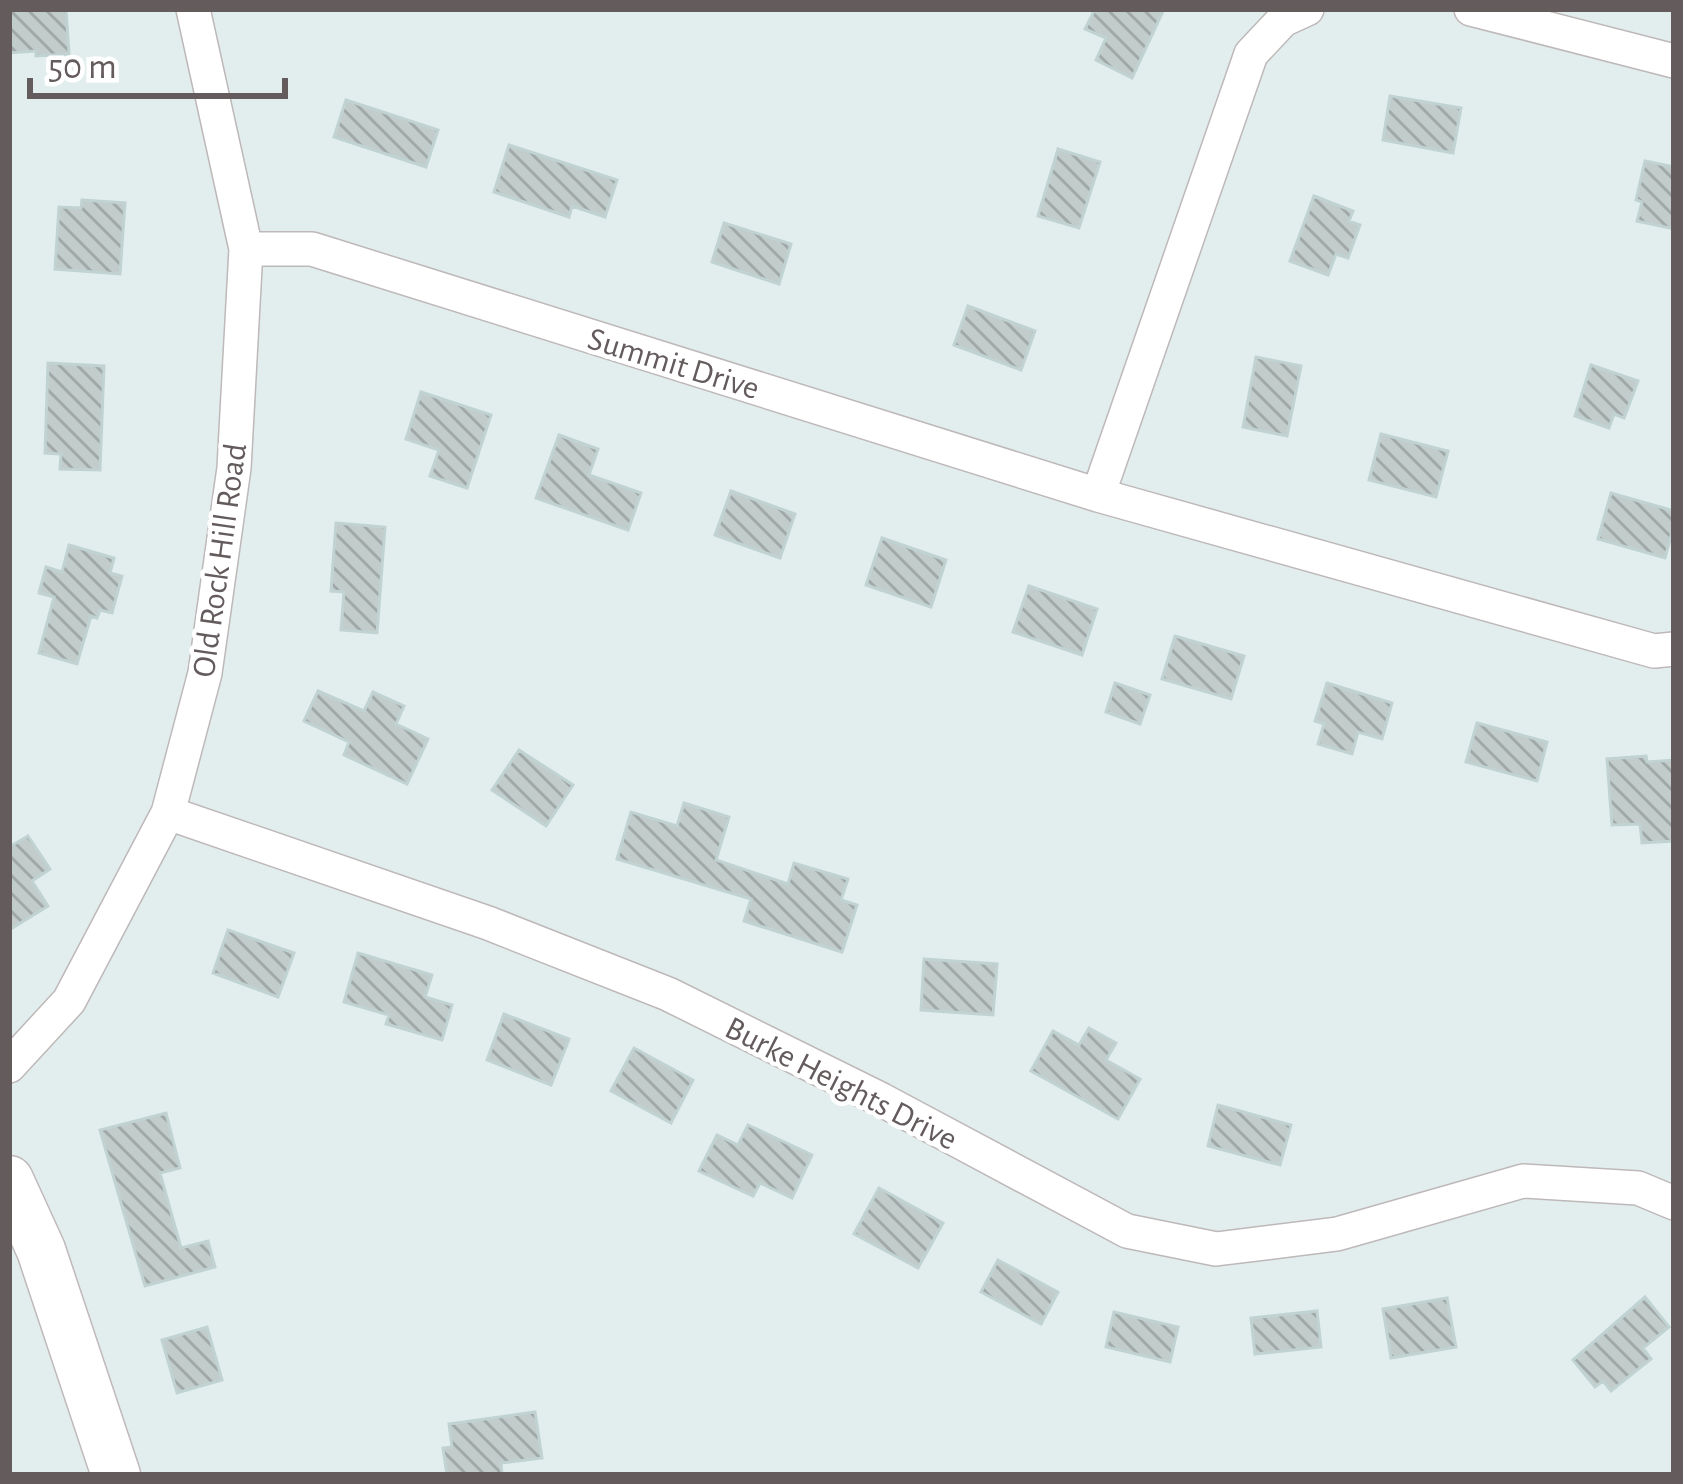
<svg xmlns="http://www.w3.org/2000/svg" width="1683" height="1484" viewBox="0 0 1683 1484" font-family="'Alegreya Sans',sans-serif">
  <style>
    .building { fill: url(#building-back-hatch); stroke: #c0d3d2; stroke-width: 3 }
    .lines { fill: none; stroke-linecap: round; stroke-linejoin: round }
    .street-casing { stroke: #bfb8b8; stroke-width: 36 }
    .secondary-casing { stroke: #c1b8b9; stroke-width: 51 }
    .street { stroke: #fff; stroke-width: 33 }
    .secondary { stroke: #fff; stroke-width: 48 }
    .labels { text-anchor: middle; stroke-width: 9; stroke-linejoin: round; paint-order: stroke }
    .street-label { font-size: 33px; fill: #645b5c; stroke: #fff }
  </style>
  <defs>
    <pattern id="building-back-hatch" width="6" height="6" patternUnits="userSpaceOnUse" patternTransform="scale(3)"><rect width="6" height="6" fill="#c1cccb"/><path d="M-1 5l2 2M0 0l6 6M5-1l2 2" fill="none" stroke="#a0a9a8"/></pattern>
  </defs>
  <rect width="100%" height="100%" fill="#e2eeee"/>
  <path class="building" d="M 9,9 L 66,9 L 69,54 L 36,56 L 36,51 L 9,53 Z
    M 1095,9 L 1164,9 L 1132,78 L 1096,60 L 1106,38 L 1085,29 Z
    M 1390,96 L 1461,108 L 1453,153 L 1383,140 Z
    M 346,100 L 438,130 L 426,167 L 334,137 Z
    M 509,145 L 617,180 L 605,217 L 572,206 L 569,217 L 494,192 Z
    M 1058,149 L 1100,162 L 1079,228 L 1038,216 Z
    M 1645,161 L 1674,167 L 1674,229 L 1637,221 L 1642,202 L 1636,200 Z
    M 1314,196 L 1353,211 L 1349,221 L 1360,225 L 1348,258 L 1336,254 L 1328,275 L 1290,261 Z
    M 82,200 L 125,203 L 120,274 L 55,269 L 59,207 L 81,208 Z
    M 724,223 L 791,244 L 779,284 L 712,262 Z
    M 968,306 L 1035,331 L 1021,370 L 954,345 Z
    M 1256,357 L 1301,366 L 1287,436 L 1243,427 Z
    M 48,363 L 104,366 L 100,470 L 60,469 L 61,454 L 45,453 Z
    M 1591,365 L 1638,381 L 1624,418 L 1614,414 L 1609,428 L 1575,416 Z
    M 421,392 L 491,415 L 467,488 L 430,476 L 439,450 L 406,439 Z
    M 1381,434 L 1448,451 L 1436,497 L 1369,480 Z
    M 559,435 L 598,449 L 589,475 L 641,493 L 628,530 L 536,498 Z
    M 731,491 L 795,514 L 780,558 L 715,535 Z
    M 1611,493 L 1674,511 L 1674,525 L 1665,558 L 1598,539 Z
    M 336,523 L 385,527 L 377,633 L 341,630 L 344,592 L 331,591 Z
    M 882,538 L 946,560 L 931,607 L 866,585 Z
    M 69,545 L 114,558 L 110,573 L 122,576 L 112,613 L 100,610 L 97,618 L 91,616 L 77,664 L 39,653 L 54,597 L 39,593 L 46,567 L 62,572 Z
    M 1029,586 L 1097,609 L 1082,655 L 1013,632 Z
    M 1175,636 L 1244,656 L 1231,699 L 1162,679 Z
    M 1115,683 L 1150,695 L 1140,724 L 1106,712 Z
    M 1327,683 L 1392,703 L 1382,739 L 1358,732 L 1352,754 L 1318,744 L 1324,724 L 1315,721 Z
    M 318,691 L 364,711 L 373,692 L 404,706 L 396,724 L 428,739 L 407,784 L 344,755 L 349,742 L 304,721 Z
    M 1477,723 L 1547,742 L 1537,781 L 1466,762 Z
    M 519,750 L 573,785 L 546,826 L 492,790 Z
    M 1646,756 L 1647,762 L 1674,760 L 1674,841 L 1642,843 L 1640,824 L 1612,825 L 1607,759 Z
    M 684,803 L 729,817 L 716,860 L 788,884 L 794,863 L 848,879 L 841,900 L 857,905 L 842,952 L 744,921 L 751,899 L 617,859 L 631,812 L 677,826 Z
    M 28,836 L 50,869 L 32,881 L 48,906 L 9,930 L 9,847 Z
    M 228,930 L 294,953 L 278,997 L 213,973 Z
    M 358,953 L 432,975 L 425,997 L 452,1005 L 442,1040 L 386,1024 L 389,1015 L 344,1002 Z
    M 924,959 L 997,964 L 993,1015 L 921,1010 Z
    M 504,1014 L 569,1039 L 551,1085 L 487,1060 Z
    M 1089,1028 L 1116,1043 L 1106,1060 L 1140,1079 L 1118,1119 L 1031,1071 L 1053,1031 L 1079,1045 Z
    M 634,1048 L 693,1080 L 671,1123 L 611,1091 Z
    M 1218,1105 L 1291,1125 L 1280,1165 L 1208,1146 Z
    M 166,1113 L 180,1168 L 160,1173 L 181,1248 L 208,1241 L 215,1267 L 145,1286 L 100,1130 Z
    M 748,1125 L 812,1155 L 792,1198 L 760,1183 L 753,1196 L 699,1171 L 717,1135 L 738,1145 Z
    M 879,1188 L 943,1223 L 918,1268 L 854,1234 Z
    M 998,1260 L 1058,1292 L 1041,1324 L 981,1292 Z
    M 1645,1297 L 1669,1327 L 1643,1348 L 1651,1359 L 1611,1391 L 1603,1381 L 1595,1387 L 1573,1360 Z
    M 1447,1298 L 1456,1347 L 1391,1358 L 1383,1309 Z
    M 1317,1311 L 1321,1347 L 1255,1354 L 1251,1318 Z
    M 1114,1312 L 1178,1327 L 1170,1362 L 1106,1347 Z
    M 207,1327 L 222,1380 L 177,1393 L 162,1340 Z
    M 535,1412 L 542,1458 L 501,1463 L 502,1475 L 447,1475 L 443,1448 L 452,1447 L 449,1424 Z"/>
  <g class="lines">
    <g class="street-casing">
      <path id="street" d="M 1307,9 L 1283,20 L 1251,54 L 1098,495 L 1654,651 L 1674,649
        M 1471,9 L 1674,61
        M 246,249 L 312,249 L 1098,495
        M 168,813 L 488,923 L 668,994 L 882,1100 L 1127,1231 L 1216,1249 L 1337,1234 L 1523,1181 L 1638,1188 L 1674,1203
        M 9,1066 L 69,1001 L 168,813 L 205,673 L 234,468 L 246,249 L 193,9"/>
    </g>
    <g class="secondary-casing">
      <path id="secondary" d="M 9,1180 L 41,1250 L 116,1475"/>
    </g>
    <use href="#street" class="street"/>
    <use href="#secondary" class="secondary"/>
  </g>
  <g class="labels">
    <g class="street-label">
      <text transform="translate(674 362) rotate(17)" y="12">Summit Drive</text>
      <text transform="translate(218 560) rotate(-82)" y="12">Old Rock Hill Road</text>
      <text transform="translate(842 1082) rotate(27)" y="12">Burke Heights Drive</text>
    </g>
  </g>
  <rect width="1683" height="1484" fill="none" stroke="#645b5c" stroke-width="24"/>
  <path d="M30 78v18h255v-18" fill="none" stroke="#645b5c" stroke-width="6"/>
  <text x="48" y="78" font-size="36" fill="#645b5c" stroke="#ffffff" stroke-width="9" paint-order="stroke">50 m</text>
</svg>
